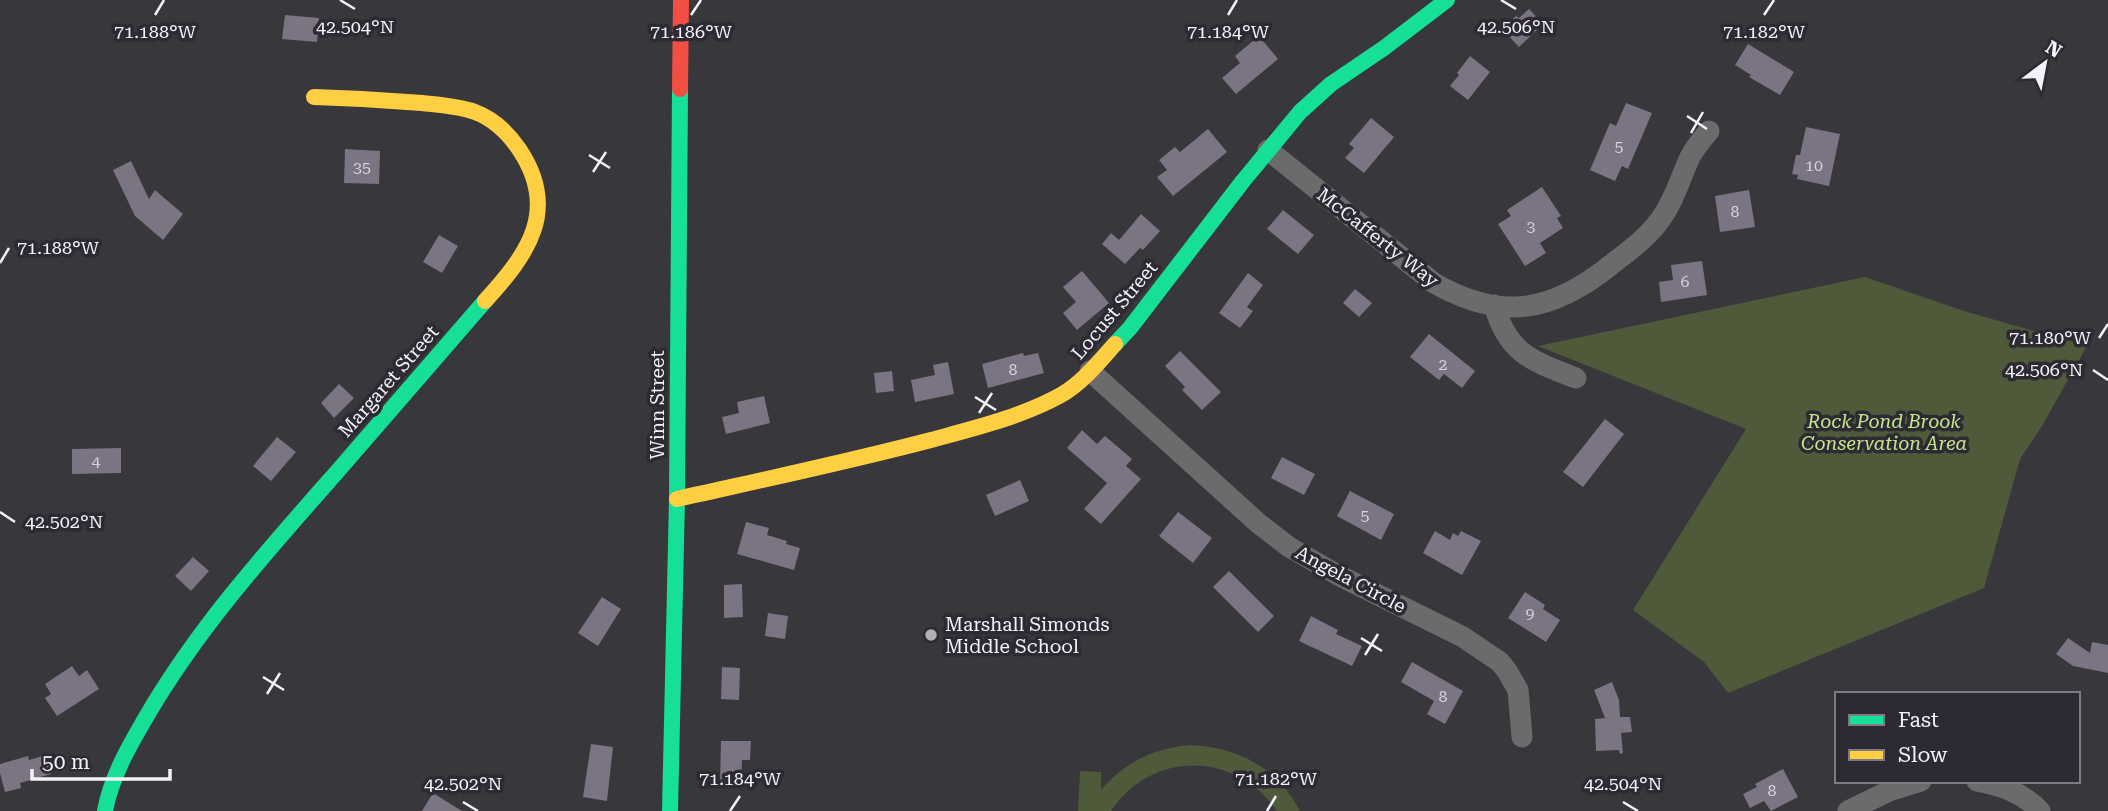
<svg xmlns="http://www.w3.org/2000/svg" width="2108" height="811" viewBox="0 0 2108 811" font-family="'Roboto Serif',serif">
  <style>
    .green { fill: #4e5a39 }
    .building { fill: #7b7482 }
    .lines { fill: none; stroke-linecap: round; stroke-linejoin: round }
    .street { stroke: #6c6b6b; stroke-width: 21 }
    .fast { stroke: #16e098; stroke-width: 16 }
    .slow { stroke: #ffcf43; stroke-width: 16 }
    .jam { stroke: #f24e42; stroke-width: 16 }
    .ticks { fill: none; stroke: #f4f2f9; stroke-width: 2.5 }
    .poi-dot { fill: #b2b1b7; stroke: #2d2a34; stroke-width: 2.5 }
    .labels { text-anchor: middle; stroke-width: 7; stroke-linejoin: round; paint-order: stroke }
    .number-label { font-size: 16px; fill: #d6d2db }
    .street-label { font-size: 19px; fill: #f4f2f9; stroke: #2d2a34 }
    .park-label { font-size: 19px; font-style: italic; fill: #c4e78a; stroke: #2d2a34 }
    .poi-label { font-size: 19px; fill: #f4f2f9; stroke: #2d2a34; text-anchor: start }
    .ticks-label { font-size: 18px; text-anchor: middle; fill: #f4f2f9; stroke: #2d2a34; stroke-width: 7; stroke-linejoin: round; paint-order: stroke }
  </style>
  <rect width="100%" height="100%" fill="#38373c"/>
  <path class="green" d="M 1865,277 L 1964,311 L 2087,346 L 2042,426 L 2020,459 L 1984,588 L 1728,693 L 1704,662 L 1633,610 L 1746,429 L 1538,346 Z
    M 1190,745 C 1238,747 1278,768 1300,811 L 1277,811 C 1235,751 1152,750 1111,811 L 1078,811 L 1080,771 L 1101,772 L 1101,790 C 1125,762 1154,748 1190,745 Z"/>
  <path class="building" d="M 1529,9 L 1543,24 L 1519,47 L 1502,29 L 1516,16 L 1519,18 Z
    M 285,15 L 319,18 L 317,42 L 282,39 Z
    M 1259,36 L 1278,59 L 1236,94 L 1222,78 L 1240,63 L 1235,56 Z
    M 1748,44 L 1794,72 L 1780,95 L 1749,77 L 1751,75 L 1735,65 Z
    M 1470,56 L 1490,72 L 1468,100 L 1450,86 L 1459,75 L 1457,73 Z
    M 1626,103 L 1652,113 L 1628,169 L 1622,166 L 1615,181 L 1590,170 L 1610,123 L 1616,126 Z
    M 1371,118 L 1394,137 L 1364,173 L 1345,158 L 1354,148 L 1349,144 Z
    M 1806,127 L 1840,134 L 1829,186 L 1797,179 L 1798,175 L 1792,174 L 1796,155 L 1800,155 Z
    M 1208,129 L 1227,152 L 1173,196 L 1157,177 L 1167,170 L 1159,160 L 1175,147 L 1180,152 Z
    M 345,149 L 380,151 L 379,184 L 344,183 Z
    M 131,161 L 149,199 L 155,190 L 183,214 L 163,240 L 135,216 L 113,170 Z
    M 1542,187 L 1561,216 L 1557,218 L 1563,228 L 1540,243 L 1546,253 L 1525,266 L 1498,224 L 1511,216 L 1507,210 Z
    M 1749,190 L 1755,227 L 1720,232 L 1715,196 Z
    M 1283,210 L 1314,235 L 1298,254 L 1267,229 Z
    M 1141,214 L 1160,231 L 1143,250 L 1140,248 L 1125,264 L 1102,244 L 1111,233 L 1119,240 Z
    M 439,235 L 458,246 L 442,273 L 423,262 Z
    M 1702,261 L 1707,295 L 1661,302 L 1659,282 L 1673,280 L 1671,265 Z
    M 1082,271 L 1109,303 L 1077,330 L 1063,313 L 1076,302 L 1063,287 Z
    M 1248,273 L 1263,285 L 1247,307 L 1253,311 L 1240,328 L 1219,313 Z
    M 1355,289 L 1372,303 L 1359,317 L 1343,303 Z
    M 1429,334 L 1475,371 L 1462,388 L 1444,374 L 1439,380 L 1410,357 Z
    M 1180,351 L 1221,392 L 1202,410 L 1182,390 L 1185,387 L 1165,366 Z
    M 1023,353 L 1024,356 L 1038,353 L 1044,373 L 988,388 L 982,364 Z
    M 948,362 L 954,394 L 915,402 L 911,380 L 935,375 L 933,365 Z
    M 892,371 L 894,391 L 876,393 L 874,373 Z
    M 339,384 L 354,398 L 334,418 L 321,403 Z
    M 764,396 L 770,423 L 726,434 L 722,417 L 739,413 L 737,402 Z
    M 1605,419 L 1624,434 L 1583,487 L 1563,472 Z
    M 1082,430 L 1097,444 L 1105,436 L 1132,459 L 1126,466 L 1141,479 L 1101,524 L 1084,509 L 1107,483 L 1067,448 Z
    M 277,437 L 296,452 L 271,481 L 253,466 Z
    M 121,448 L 121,473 L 72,474 L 72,449 Z
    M 1282,457 L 1315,474 L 1304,495 L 1271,478 Z
    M 1020,480 L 1029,501 L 995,516 L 986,495 Z
    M 1350,491 L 1394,514 L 1381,540 L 1337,516 Z
    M 1178,512 L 1212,538 L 1193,563 L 1159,536 Z
    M 746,522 L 769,528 L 767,535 L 787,541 L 786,544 L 800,548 L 794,570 L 737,554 Z
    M 1435,531 L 1450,540 L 1453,533 L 1458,536 L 1461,531 L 1481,541 L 1462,575 L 1423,553 Z
    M 193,557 L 209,571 L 191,591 L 175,576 Z
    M 1229,571 L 1274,616 L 1258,632 L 1213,587 Z
    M 742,584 L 743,617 L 724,618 L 724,585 Z
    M 1525,592 L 1545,605 L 1543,609 L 1560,620 L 1546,642 L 1508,618 Z
    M 602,597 L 621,609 L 598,646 L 578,633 Z
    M 768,613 L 788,616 L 785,639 L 765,636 Z
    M 1311,616 L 1338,630 L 1336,634 L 1362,646 L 1352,666 L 1299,641 Z
    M 2068,638 L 2090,653 L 2092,642 L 2108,645 L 2108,673 L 2073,666 L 2056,654 Z
    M 1412,662 L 1463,691 L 1445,724 L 1427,714 L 1434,701 L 1401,682 Z
    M 72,666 L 79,676 L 87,670 L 99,689 L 57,716 L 45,698 L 51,694 L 45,684 Z
    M 722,667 L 740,668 L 739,700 L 721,699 Z
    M 1612,682 L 1619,700 L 1620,717 L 1630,717 L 1632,732 L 1621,733 L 1623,753 L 1620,754 L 1619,750 L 1596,751 L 1595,719 L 1605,718 L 1594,690 Z
    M 721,741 L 751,741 L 750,760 L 742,760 L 741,784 L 720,784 Z
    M 591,744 L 613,747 L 607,801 L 583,797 Z
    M 46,755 L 51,774 L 20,783 L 21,788 L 5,792 L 0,773 L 0,764 L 28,756 L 29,760 Z
    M 1783,769 L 1798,797 L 1771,811 L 1764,801 L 1750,808 L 1743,794 L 1757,787 L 1755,784 Z
    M 433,793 L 462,811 L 422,811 Z"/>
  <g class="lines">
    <path class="street" d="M 1268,150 L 1434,283 C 1502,322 1553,312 1612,264 C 1629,251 1647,238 1660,220 C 1674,201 1680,179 1690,157 C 1695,148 1702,139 1709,131
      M 1494,305 C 1508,354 1532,361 1576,378
      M 1090,371 L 1258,523 L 1289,547 L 1338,575 L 1463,637 L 1500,662 L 1507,671 L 1518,690 L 1522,737
      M 1977,781 C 2002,786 2022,792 2040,811
      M 1848,811 L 1889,791 L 1921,781"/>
    <path class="fast" d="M 1115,344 L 1130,328 L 1243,181 L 1300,112 L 1331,84 L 1384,48 L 1447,0
      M 105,811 C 111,778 128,748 145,719 C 197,629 267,551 336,473 C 386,416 435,358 485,301
      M 670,811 L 677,499 L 680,89"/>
    <path class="slow" d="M 314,97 C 350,98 386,100 422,103 C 439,105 458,106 475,112 C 494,119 508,133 519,149 C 560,210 528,254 485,301
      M 677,499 C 762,480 847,462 931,440 C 975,428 1021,417 1061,395 C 1082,383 1099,362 1115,344"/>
    <path class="jam" d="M 680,89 L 681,0"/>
  </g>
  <path class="ticks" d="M 340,0 L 355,9M 1501,0 L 1516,9M 155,15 L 164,0M 691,15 L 701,0M 1228,15 L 1237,0M 1764,15 L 1774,0M 1687,116 L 1707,129M 1691,133 L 1703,112M 589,155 L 610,168M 593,172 L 606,152M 0,263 L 9,248M 2099,338 L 2108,324M 2093,370 L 2108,380M 975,397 L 996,410M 979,413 L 992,393M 0,512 L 15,522M 1361,638 L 1382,651M 1365,655 L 1378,634M 263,677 L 284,690M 267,694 L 280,673M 463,802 L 478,811M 1623,802 L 1638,811M 730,811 L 740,796M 1267,811 L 1276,796"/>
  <circle class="poi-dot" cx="931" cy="635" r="7"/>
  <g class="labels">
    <g class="number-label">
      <text x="1619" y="152">5</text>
      <text x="1814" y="171">10</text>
      <text x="362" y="173">35</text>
      <text x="1735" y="217">8</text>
      <text x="1531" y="232">3</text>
      <text x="1685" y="287">6</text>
      <text x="1443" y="370">2</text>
      <text x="1013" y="375">8</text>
      <text x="96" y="467">4</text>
      <text x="1365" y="521">5</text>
      <text x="1530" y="619">9</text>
      <text x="1443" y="702">8</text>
      <text x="1772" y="796">8</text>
    </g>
    <g class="street-label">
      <text transform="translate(1378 237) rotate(38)" y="7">McCafferty Way</text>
      <text transform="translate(1114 310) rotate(-50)" y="7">Locust Street</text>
      <text transform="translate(388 381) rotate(-49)" y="7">Margaret Street</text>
      <text transform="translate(657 405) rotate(-90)" y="7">Winn Street</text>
      <text transform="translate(1351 579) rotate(28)" y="7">Angela Circle</text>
    </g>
    <g class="park-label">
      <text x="1884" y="428">Rock Pond Brook<tspan x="1884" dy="22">Conservation Area</tspan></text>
    </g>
    <g class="poi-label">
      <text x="945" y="631">Marshall Simonds<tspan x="945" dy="22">Middle School</tspan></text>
    </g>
  </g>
  <g class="ticks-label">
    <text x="355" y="33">42.504°N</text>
    <text x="1516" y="33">42.506°N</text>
    <text x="691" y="38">71.186°W</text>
    <text x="155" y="38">71.188°W</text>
    <text x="1228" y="38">71.184°W</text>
    <text x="1764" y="38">71.182°W</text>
    <text x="58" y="254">71.188°W</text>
    <text x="2050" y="344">71.180°W</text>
    <text x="2044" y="376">42.506°N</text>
    <text x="64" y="528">42.502°N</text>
    <text x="740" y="785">71.184°W</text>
    <text x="1276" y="785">71.182°W</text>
    <text x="463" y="790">42.502°N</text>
    <text x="1623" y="790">42.504°N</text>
  </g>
  <rect x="1835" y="692" width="245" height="91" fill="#2d2a34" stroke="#7d7a83" stroke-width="2"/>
  <rect x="1849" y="715" width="35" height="10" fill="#16e098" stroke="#7d7a83" stroke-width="2"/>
  <text x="1898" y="727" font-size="21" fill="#f4f2f9">Fast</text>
  <rect x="1849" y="750" width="35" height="10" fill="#ffcf43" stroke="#7d7a83" stroke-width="2"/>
  <text x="1898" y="762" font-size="21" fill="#f4f2f9">Slow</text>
  <g transform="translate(2045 63) rotate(32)" stroke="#2d2a34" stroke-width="5" paint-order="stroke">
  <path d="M0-5L12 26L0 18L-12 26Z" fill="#f4f2f9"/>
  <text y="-10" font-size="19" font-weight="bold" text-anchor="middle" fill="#f4f2f9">N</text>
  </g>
  <path d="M32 769v10h138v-10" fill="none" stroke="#f4f2f9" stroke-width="3.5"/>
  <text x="42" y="769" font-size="21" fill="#f4f2f9" stroke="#2d2a34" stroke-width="5" paint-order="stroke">50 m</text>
</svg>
